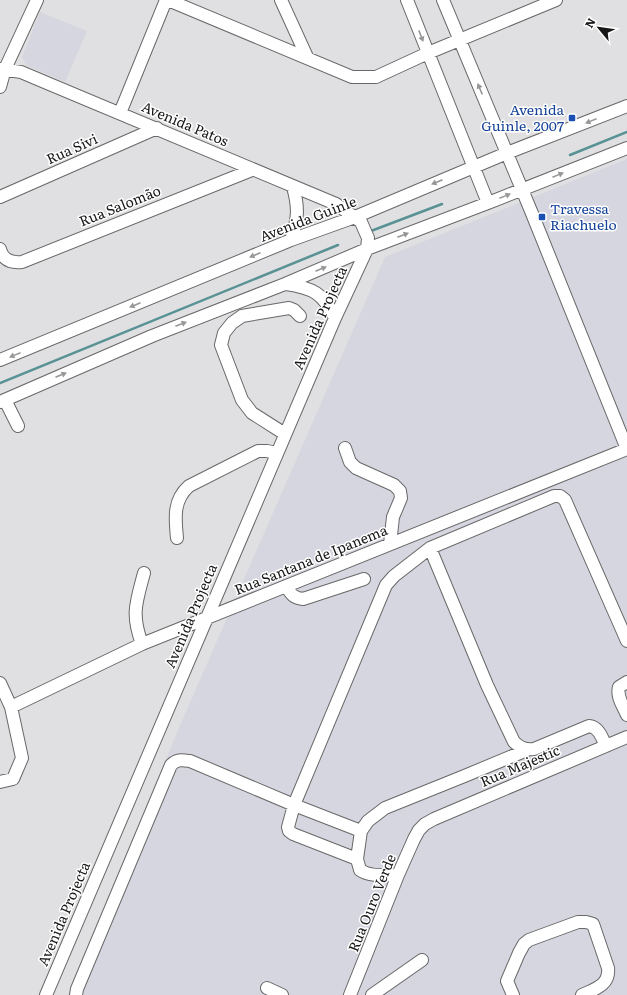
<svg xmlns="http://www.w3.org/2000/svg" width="627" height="995" viewBox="0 0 627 995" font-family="Literata,serif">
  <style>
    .built { fill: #d5d6df }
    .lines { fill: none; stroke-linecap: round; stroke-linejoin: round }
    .stream { stroke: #599294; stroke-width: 2.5 }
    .minor-casing { stroke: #686869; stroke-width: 14 }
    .minor { stroke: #fff; stroke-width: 12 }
    .oneway { fill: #979797 }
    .transit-dot { fill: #1a4fb4; stroke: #fff; stroke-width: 1.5 }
    .labels { text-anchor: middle; stroke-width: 3; stroke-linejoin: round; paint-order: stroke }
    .transit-label { font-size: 14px; fill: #164399; stroke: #fff; text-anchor: end }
    .street-label { font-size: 14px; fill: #171717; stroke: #fff }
  </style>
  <rect width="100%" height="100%" fill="#e0e0e2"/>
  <path class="built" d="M 40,12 L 87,31 L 65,82 L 26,65 L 22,57 Z
    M 627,159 L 627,995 L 68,995 L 131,846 L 178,730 L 385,257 Z"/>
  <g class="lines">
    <path class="stream" d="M 570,155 L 627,132
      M 371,231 L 442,204
      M 0,383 L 338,245"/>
    <g class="minor-casing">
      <path id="minor" d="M 168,0 L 352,77 L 376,77 L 428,53 L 556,0
        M 281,0 L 307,57
        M 407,0 L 488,203
        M 443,0 L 531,211 L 627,449
        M 0,69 L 21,72 L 47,83 L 336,204 L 361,222 L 368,238 L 367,249 L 335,318 L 46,995
        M 0,87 L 5,69 L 37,0
        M 120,113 L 166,0
        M 0,197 L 157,128
        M 291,240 C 298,219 299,208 293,187
        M 0,249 C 3,260 11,263 22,262 L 252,170
        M 286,284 C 313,288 323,293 335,318
        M 0,360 L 291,240 L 355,217 L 507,153 L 627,106
        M 5,400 L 18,426
        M 0,402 L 152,336 L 285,284 L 367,249 L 488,203 L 627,148
        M 285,434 L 252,413 L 242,400 L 221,345 L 224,333 L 232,323 L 242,316 L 289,308 L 294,310 L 300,316
        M 345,448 L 350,462 L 356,468 L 394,485 L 400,491 L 401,498 L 393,517 L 390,544
        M 177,538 C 175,518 173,500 189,486 L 258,451 L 267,451 L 277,453
        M 430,548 L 487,685 L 514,742 C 521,748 525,750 534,749 L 589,726 C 599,727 602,738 606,746
        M 286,586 C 291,594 293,598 303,599 L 364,579
        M 142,644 C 131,614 136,603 144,573
        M 627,682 L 619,687 C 616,697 624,707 627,715
        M 0,683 L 11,707 L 22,758 L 13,779 L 0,782
        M 11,707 L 142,644 L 627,449
        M 361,831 L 368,821 L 385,808 L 462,777 L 527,750
        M 357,859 L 293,834 L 289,831 L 288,827 L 294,805 L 386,585 L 394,576 L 430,548 L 554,496 L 560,496 L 565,500 L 627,641
        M 267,988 L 282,995
        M 76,995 L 77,989 L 171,765 C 177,759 182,760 190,761 L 294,805 L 361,831 L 357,859 L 360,870 C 370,877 386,875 398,875
        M 350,995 L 398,875 L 414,839 L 419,830 L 425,824 L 434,819 L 627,737
        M 372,995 L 422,960
        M 513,995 L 507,981 L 519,953 L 524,944 L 529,940 L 578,922 L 586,922 L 593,924 L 608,968 C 610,985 595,989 582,995"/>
    </g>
    <use href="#minor" class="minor"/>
  </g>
  <defs><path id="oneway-solid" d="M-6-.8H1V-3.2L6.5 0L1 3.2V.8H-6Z"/></defs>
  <g class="oneway">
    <use href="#oneway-solid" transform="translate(421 36) rotate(69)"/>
    <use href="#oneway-solid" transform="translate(480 89) rotate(-113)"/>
    <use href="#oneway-solid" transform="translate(591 121) rotate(158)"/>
    <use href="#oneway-solid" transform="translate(558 175) rotate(-22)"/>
    <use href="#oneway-solid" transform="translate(437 182) rotate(157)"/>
    <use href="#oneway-solid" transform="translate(505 196) rotate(-22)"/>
    <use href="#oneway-solid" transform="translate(403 235) rotate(-21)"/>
    <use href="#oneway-solid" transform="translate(255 255) rotate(157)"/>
    <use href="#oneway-solid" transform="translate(321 269) rotate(-23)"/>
    <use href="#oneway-solid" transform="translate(135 305) rotate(157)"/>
    <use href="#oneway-solid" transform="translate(181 324) rotate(-21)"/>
    <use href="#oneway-solid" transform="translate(15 355) rotate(158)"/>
    <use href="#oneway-solid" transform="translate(61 375) rotate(-23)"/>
  </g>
  <g class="transit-dot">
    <rect x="568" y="114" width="8" height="8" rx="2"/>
    <rect x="538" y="213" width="8" height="8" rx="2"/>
  </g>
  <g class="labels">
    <g class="transit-label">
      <text x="564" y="115">Avenida<tspan x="564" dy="16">Guinle, 2007</tspan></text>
      <text x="550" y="214" text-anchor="start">Travessa<tspan x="550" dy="16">Riachuelo</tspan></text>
    </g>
    <g class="street-label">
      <text transform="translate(185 124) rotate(23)" y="5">Avenida Patos</text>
      <text transform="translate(72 149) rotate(-24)" y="5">Rua Sivi</text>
      <text transform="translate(120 206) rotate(-22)" y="5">Rua Salomão</text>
      <text transform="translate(308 219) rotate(-21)" y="5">Avenida Guinle</text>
      <text transform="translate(320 318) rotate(-66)" y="5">Avenida Projecta</text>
      <text transform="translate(311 560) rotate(-22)" y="5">Rua Santana de Ipanema</text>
      <text transform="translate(191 616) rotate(-67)" y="5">Avenida Projecta</text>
      <text transform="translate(520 766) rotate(-23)" y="5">Rua Majestic</text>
      <text transform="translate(372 903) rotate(-68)" y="5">Rua Ouro Verde</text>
      <text transform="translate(64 914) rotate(-67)" y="5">Avenida Projecta</text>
    </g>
  </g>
  <g transform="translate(599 28) rotate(299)" stroke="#ffffff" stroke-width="3" paint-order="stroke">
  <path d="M0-3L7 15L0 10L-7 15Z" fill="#171717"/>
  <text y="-6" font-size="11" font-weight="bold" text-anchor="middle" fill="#171717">N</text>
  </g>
</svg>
